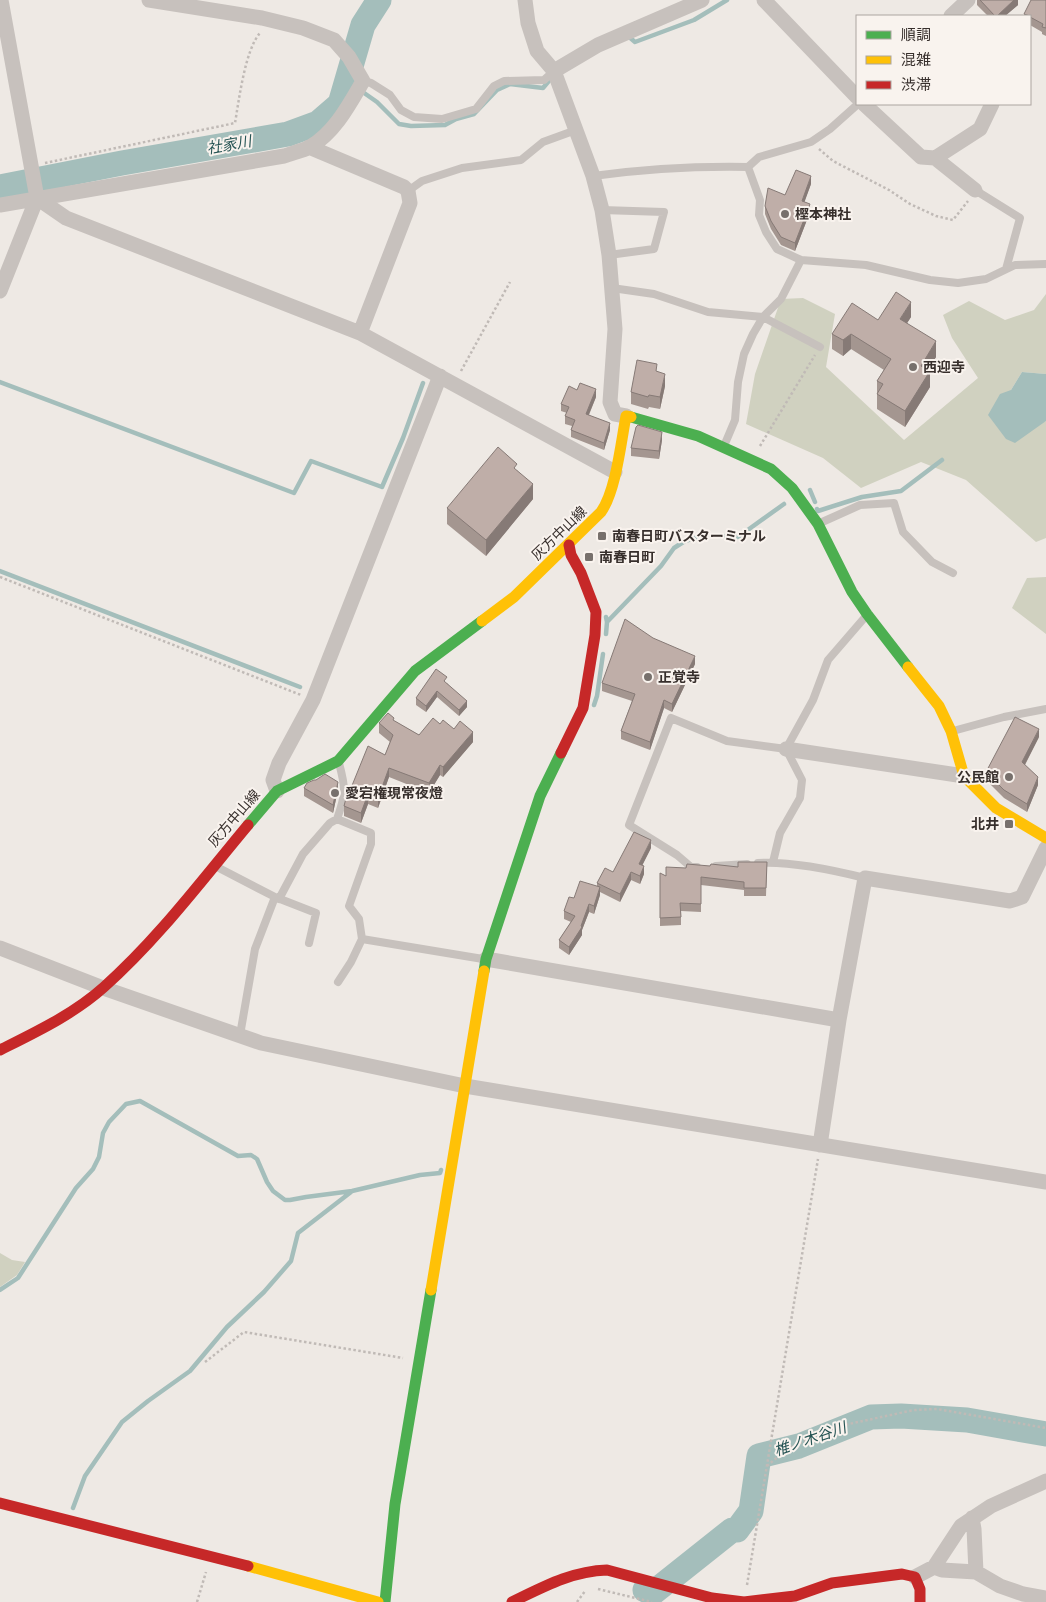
<svg xmlns="http://www.w3.org/2000/svg" width="1046" height="1602" viewBox="0 0 1046 1602" font-family="Barlow,'Noto Sans JP',sans-serif">
  <style>
    .green { fill: #d0d1c0 }
    .water { fill: #a4bebb }
    .lines { fill: none; stroke-linecap: round; stroke-linejoin: round }
    .stream { stroke: #a4bebb; stroke-width: 4.5 }
    .river { stroke: #a4bebb; stroke-width: 25 }
    .path { stroke: #c0bab6; stroke-width: 2.5; stroke-dasharray: 2.5 2.5; stroke-linecap: butt }
    .lane { stroke: #c7c1bd; stroke-width: 8 }
    .street { stroke: #c7c1bd; stroke-width: 15 }
    .fast { stroke: #4caf50; stroke-width: 11 }
    .slow { stroke: #ffc107; stroke-width: 11 }
    .jam { stroke: #c62828; stroke-width: 11 }
    .wall { fill: #a49690 }
    .shaded-wall { fill: #867a76 }
    .building { fill: #bfaea8; stroke: #867a76 }
    .poi-dot { fill: #77706c; stroke: #f9f3ee; stroke-width: 2 }
    .labels { text-anchor: middle; stroke-width: 4; stroke-linejoin: round; paint-order: stroke }
    .poi-label { font-size: 14px; font-weight: bold; fill: #372f2c; stroke: #f9f3ee; text-anchor: start }
    .street-label { font-size: 14px; fill: #372f2c; stroke: #f9f3ee }
    .water-label { font-size: 15px; font-style: italic; fill: #265454; stroke: #f9f3ee }
  </style>
  <rect width="100%" height="100%" fill="#eee9e4"/>
  <path class="green" d="M 1046,294 L 1046,374 L 1022,372 L 1011,390 L 1041,423 L 1046,421 L 1046,538 L 1036,542 L 966,480 L 921,462 L 861,488 L 823,458 L 746,424 L 755,374 L 781,299 L 803,298 L 835,314 L 826,367 L 904,440 L 978,378 L 952,338 L 943,315 L 969,301 L 1005,320 L 1034,310 Z
    M 1046,577 L 1046,634 L 1012,608 L 1027,578 Z
    M 0,1253 L 12,1260 L 25,1262 L 17,1275 L 0,1287 Z"/>
  <path class="water" d="M 1022,372 L 1046,374 L 1046,421 L 1015,443 L 1006,439 L 988,415 L 1000,394 L 1011,390 Z"/>
  <g class="lines">
    <path class="stream" d="M 628,36 L 635,42 L 694,20 L 727,0
      M 347,81 L 377,102 L 399,124 L 411,126 L 445,125 L 456,119 L 474,114 L 497,90 L 510,84 L 543,88 L 553,76
      M 0,382 L 294,493 L 311,461 L 382,487 L 403,438 L 423,383
      M 810,490 L 815,502
      M 817,509 L 818,511 L 862,497 L 901,491 L 942,460
      M 0,571 L 300,687
      M 606,617 L 607,622 L 606,634
      M 607,622 L 661,566 L 674,548 L 685,541 L 705,535 L 738,537 L 784,504
      M 594,705 L 597,696 L 603,654
      M 0,1290 L 18,1278 L 76,1188 L 93,1169 L 99,1157 L 103,1133 L 109,1122 L 126,1104 L 140,1101 L 238,1156 L 251,1155 L 257,1159 L 267,1182 L 273,1191 L 285,1200 L 290,1200 L 306,1197 L 352,1191 L 420,1175 L 440,1173 L 441,1170
      M 73,1508 L 85,1476 L 122,1422 L 148,1401 L 190,1371 L 227,1327 L 264,1292 L 291,1261 L 298,1233 L 351,1192"/>
    <path class="river" d="M 0,187 L 122,163 L 288,134 L 318,123 L 340,104 L 363,25 L 379,0
      M 645,1590 L 654,1592 L 732,1530 L 737,1530 L 751,1511 L 759,1456 L 799,1446 L 871,1417 L 901,1416 L 967,1420 L 1046,1434"/>
    <path class="path" d="M 819,149 L 833,161 L 889,190 L 910,204 L 936,216 L 953,220 L 968,201
      M 45,163 L 235,123 C 239,100 245,50 260,33
      M 461,371 L 510,282
      M 760,446 L 815,355
      M 0,577 L 301,695
      M 205,1362 L 244,1332 L 403,1358
      M 767,1466 L 787,1449 L 835,1427 L 914,1410 L 937,1409 L 1046,1428
      M 747,1585 L 818,1159
      M 598,1589 L 652,1602
      M 197,1602 L 206,1572
      M 577,1602 L 585,1591"/>
    <path class="lane" d="M 363,81 L 371,83 L 390,95 L 401,110 L 414,117 L 442,119 L 476,109 L 494,86 L 504,81 L 544,80 L 554,71
      M 748,167 L 760,200 L 759,215 L 766,232 L 777,249 L 801,260 L 866,265 L 930,280 L 958,283 L 986,279 L 1015,265 L 1046,264
      M 593,176 C 645,169 695,166 748,167 L 759,157 L 811,142 L 830,129 L 858,104
      M 975,190 L 1020,218 L 1006,269
      M 408,191 L 422,181 L 462,168 L 521,160 L 543,142 L 576,130
      M 602,210 L 664,212 L 654,249 L 609,255
      M 612,288 L 654,294 L 708,312 L 763,317 L 820,347
      M 724,446 L 735,420 L 738,382 L 744,354 L 753,334 L 763,317 L 781,299 L 801,260
      M 820,523 L 860,505 L 894,503 L 903,532 L 932,562 L 953,573
      M 953,731 L 1004,717 L 1046,709
      M 786,749 L 813,700 L 828,660 L 866,616
      M 339,763 C 346,789 346,794 337,819 L 371,833 L 371,844 L 349,906 L 359,919 L 362,939 L 483,959
      M 773,862 L 780,833 L 800,798 L 802,780 L 786,749
      M 758,863 C 791,861 833,870 865,878
      M 716,866 L 747,864
      M 217,867 L 275,897 L 255,949 L 240,1035
      M 697,867 L 691,867 L 677,855 L 629,825 L 671,718 L 727,741 L 786,749
      M 275,897 L 316,913 L 309,943
      M 279,899 L 303,854 L 330,823 L 337,819
      M 338,982 L 351,962 L 362,939"/>
    <path class="street" d="M 525,0 L 528,23 L 537,51 L 554,71 L 593,176 L 602,210 L 609,255 L 615,329 L 610,402 L 615,414 L 626,416
      M 764,0 L 857,97
      M 951,16 L 968,0
      M 554,71 L 598,45 L 702,0
      M 864,104 L 921,157 L 935,158 L 980,129 L 992,104
      M 309,147 L 404,187 L 408,191 L 410,203 L 360,333
      M 935,158 L 975,190
      M 37,198 L 66,218 L 360,333 L 615,472
      M 0,205 L 284,156 C 292,153 302,151 310,147 C 335,132 349,105 363,81 L 349,57 L 334,40 L 303,28 L 262,18 L 149,0
      M 0,291 L 37,198 L 1,0
      M 786,749 L 964,776
      M 277,791 L 273,780 L 279,763 L 313,700 L 440,376
      M 0,948 L 103,988 L 261,1043 L 465,1086 L 1046,1182
      M 486,959 L 839,1020
      M 820,1145 L 839,1020 L 865,878 L 1010,901 L 1022,897 L 1046,848
      M 972,1518 L 974,1529 L 976,1572 L 1000,1586 L 1023,1594 L 1046,1598
      M 934,1567 L 942,1570 L 976,1572
      M 915,1577 L 934,1567 L 961,1526 L 991,1506 L 1046,1481"/>
    <path class="fast" d="M 631,417 L 698,436 L 771,469 L 792,488 L 818,524 L 852,592 L 867,614 L 908,667
      M 248,825 L 277,791 L 338,761 L 415,671 L 482,621
      M 484,971 L 486,959 L 540,796 L 561,753
      M 385,1602 L 395,1504 L 431,1290"/>
    <path class="slow" d="M 482,621 L 514,597 L 601,512 C 616,491 621,442 626,416 L 631,417
      M 908,667 L 939,706 L 951,731 L 964,776 L 996,808 L 1046,838
      M 431,1290 L 484,971
      M 248,1566 L 378,1602"/>
    <path class="jam" d="M 561,753 L 583,708 L 595,635 L 596,612 L 581,573 L 571,555 L 569,545
      M 0,1050 C 36,1032 74,1014 104,987 C 158,939 202,880 248,825
      M 0,1503 L 248,1566
      M 512,1602 C 543,1587 572,1571 607,1570 L 712,1598 L 744,1602 L 795,1596 L 832,1583 L 902,1574 L 915,1577 L 920,1589 L 920,1602"/>
  </g>
  <path class="wall" d="M 977,0 L 1018,0 L 1018,5 L 1005,16 L 988,16 L 977,5 Z
    M 1046,0 L 1046,36 L 1042,34 L 1042,32 L 1030,25 L 1030,16 L 1024,16 L 1024,14 Z
    M 811,184 L 804,202 L 810,212 L 795,251 L 781,245 L 771,229 L 765,214 L 765,206 L 785,195 Z
    M 911,317 L 907,323 L 936,357 L 928,370 L 930,387 L 905,427 L 877,409 L 877,381 L 884,370 L 851,349 L 843,356 L 832,349 L 832,334 L 878,320 Z
    M 657,372 L 665,386 L 660,409 L 649,407 L 648,409 L 631,404 L 631,392 Z
    M 596,397 L 589,415 L 610,430 L 604,450 L 571,437 L 571,430 L 572,426 L 565,424 L 565,416 L 567,413 L 561,411 L 561,404 Z
    M 662,440 L 659,459 L 631,456 L 631,448 Z
    M 517,470 L 533,499 L 486,556 L 447,524 L 447,508 Z
    M 695,664 L 672,712 L 664,708 L 650,750 L 621,739 L 621,731 L 632,701 L 602,691 L 602,683 Z
    M 447,683 L 467,707 L 459,716 L 437,697 L 426,712 L 416,705 L 416,698 Z
    M 394,721 L 419,735 L 440,724 L 454,729 L 473,742 L 443,777 L 440,775 L 429,793 L 389,777 L 378,808 L 368,804 L 361,823 L 344,816 L 344,806 L 351,788 L 385,755 L 390,742 L 379,733 L 379,723 Z
    M 1039,737 L 1025,765 L 1038,785 L 1027,812 L 1004,798 L 986,780 L 986,772 Z
    M 304,788 L 338,790 L 333,813 L 304,796 Z
    M 651,848 L 642,865 L 644,874 L 640,884 L 631,880 L 620,902 L 600,892 L 600,895 L 594,914 L 589,912 L 582,930 L 582,935 L 569,955 L 559,948 L 559,940 L 571,922 L 564,919 L 564,911 L 574,898 L 597,886 L 597,883 Z
    M 767,862 L 766,896 L 744,896 L 744,890 L 701,885 L 701,912 L 681,911 L 681,925 L 660,926 L 660,873 L 666,876 L 686,868 L 710,866 L 738,867 Z"/>
  <path class="shaded-wall" d="M 1014,0 L 1018,0 L 1018,5 L 1005,16 L 997,16 Z
    M 811,176 L 811,184 L 802,209 L 802,201 Z
    M 810,204 L 810,212 L 795,251 L 795,243 Z
    M 911,302 L 911,317 L 900,334 L 900,319 Z
    M 851,334 L 851,349 L 843,356 L 843,340 Z
    M 936,341 L 936,357 L 921,381 L 921,366 Z
    M 930,371 L 930,387 L 905,427 L 905,411 Z
    M 665,374 L 665,386 L 660,409 L 660,397 Z
    M 596,389 L 596,397 L 586,421 L 586,414 Z
    M 610,423 L 610,430 L 604,450 L 604,443 Z
    M 662,432 L 662,440 L 659,459 L 659,451 Z
    M 533,484 L 533,499 L 486,556 L 486,540 Z
    M 695,656 L 695,664 L 672,712 L 672,704 Z
    M 437,691 L 437,697 L 426,712 L 426,706 Z
    M 664,700 L 664,708 L 650,750 L 650,742 Z
    M 467,701 L 467,707 L 459,716 L 459,710 Z
    M 1039,729 L 1039,737 L 1022,770 L 1022,762 Z
    M 473,732 L 473,742 L 443,777 L 443,767 Z
    M 440,765 L 440,775 L 429,793 L 429,783 Z
    M 389,768 L 389,777 L 378,808 L 378,798 Z
    M 1038,777 L 1038,785 L 1027,812 L 1027,804 Z
    M 338,782 L 338,790 L 333,813 L 333,805 Z
    M 368,794 L 368,804 L 361,823 L 361,813 Z
    M 651,840 L 651,848 L 639,872 L 639,864 Z
    M 644,866 L 644,874 L 640,884 L 640,876 Z
    M 631,872 L 631,880 L 620,902 L 620,894 Z
    M 600,887 L 600,895 L 594,914 L 594,906 Z
    M 589,904 L 589,912 L 582,930 L 582,935 L 569,955 L 569,947 L 581,926 Z"/>
  <path class="building" d="M 980,0 L 1014,0 L 997,16 L 995,16 Z
    M 1031,0 L 1046,0 L 1046,28 L 1042,27 L 1043,24 L 1030,17 L 1030,16 L 1024,14 Z
    M 796,170 L 811,176 L 802,201 L 810,204 L 795,243 L 781,237 L 771,221 L 765,206 L 768,188 L 785,195 Z
    M 896,292 L 911,302 L 900,319 L 936,341 L 921,366 L 930,371 L 905,411 L 877,394 L 883,384 L 877,381 L 891,359 L 851,334 L 843,340 L 832,334 L 852,303 L 878,320 Z
    M 637,360 L 657,364 L 656,371 L 665,374 L 660,397 L 649,395 L 648,397 L 631,392 Z
    M 580,383 L 596,389 L 586,414 L 610,423 L 604,443 L 571,430 L 575,420 L 565,416 L 569,407 L 561,404 L 569,386 L 577,390 Z
    M 638,425 L 662,432 L 659,451 L 631,448 L 636,427 Z
    M 498,447 L 517,464 L 514,468 L 533,484 L 486,540 L 447,508 Z
    M 625,619 L 653,638 L 695,656 L 672,704 L 664,700 L 650,742 L 621,731 L 635,694 L 602,683 Z
    M 436,669 L 447,677 L 444,681 L 467,701 L 459,710 L 437,691 L 426,706 L 416,698 Z
    M 388,713 L 394,718 L 393,720 L 419,735 L 433,718 L 440,724 L 443,720 L 454,729 L 460,721 L 473,732 L 443,767 L 440,765 L 429,783 L 389,768 L 378,798 L 368,794 L 361,813 L 344,806 L 349,787 L 351,788 L 368,746 L 385,755 L 393,735 L 379,723 Z
    M 1015,717 L 1039,729 L 1022,762 L 1038,777 L 1027,804 L 1004,790 L 986,772 Z
    M 325,774 L 338,782 L 333,805 L 304,788 L 307,783 L 314,780 L 316,780 Z
    M 634,832 L 651,840 L 639,864 L 644,866 L 640,876 L 631,872 L 620,894 L 597,883 L 605,868 L 613,872 Z
    M 738,862 L 767,862 L 766,888 L 744,888 L 744,882 L 701,877 L 701,904 L 680,903 L 681,917 L 660,918 L 660,873 L 666,876 L 666,867 L 686,868 L 687,864 L 710,866 L 711,864 L 738,867 Z
    M 580,881 L 600,887 L 594,906 L 589,904 L 581,926 L 582,927 L 569,947 L 559,940 L 575,916 L 564,911 L 569,897 L 574,898 Z"/>
  <g class="poi-dot">
    <circle cx="785" cy="214" r="5"/>
    <circle cx="913" cy="367" r="5"/>
    <rect x="597" y="531" width="10" height="10" rx="2.5"/>
    <rect x="584" y="552" width="10" height="10" rx="2.5"/>
    <circle cx="648" cy="677" r="5"/>
    <circle cx="1009" cy="777" r="5"/>
    <circle cx="335" cy="793" r="5"/>
    <rect x="1004" y="819" width="10" height="10" rx="2.5"/>
  </g>
  <g class="labels">
    <g class="poi-label">
      <text x="795" y="219">樫本神社</text>
      <text x="923" y="372">西迎寺</text>
      <text x="612" y="541">南春日町バスターミナル</text>
      <text x="599" y="562">南春日町</text>
      <text x="658" y="682">正覚寺</text>
      <text x="999" y="782" text-anchor="end">公民館</text>
      <text x="345" y="798">愛宕権現常夜燈</text>
      <text x="999" y="829" text-anchor="end">北井</text>
    </g>
    <g class="street-label">
      <text transform="translate(559 533) rotate(-44)" y="5">灰方中山線</text>
      <text transform="translate(234 818) rotate(-49)" y="5">灰方中山線</text>
    </g>
    <g class="water-label">
      <text transform="translate(229 145) rotate(-10)" y="5">社家川</text>
      <text transform="translate(810 1439) rotate(-19)" y="5">椎ノ木谷川</text>
    </g>
  </g>
  <rect x="856" y="15" width="175" height="90" fill="#f9f3ee" stroke="#aba5a0"/>
  <rect x="866" y="31" width="25" height="8" fill="#4caf50" stroke="#aba5a0"/>
  <text x="901" y="40" font-size="15" fill="#372f2c">順調</text>
  <rect x="866" y="56" width="25" height="8" fill="#ffc107" stroke="#aba5a0"/>
  <text x="901" y="65" font-size="15" fill="#372f2c">混雑</text>
  <rect x="866" y="81" width="25" height="8" fill="#c62828" stroke="#aba5a0"/>
  <text x="901" y="90" font-size="15" fill="#372f2c">渋滞</text>
</svg>
